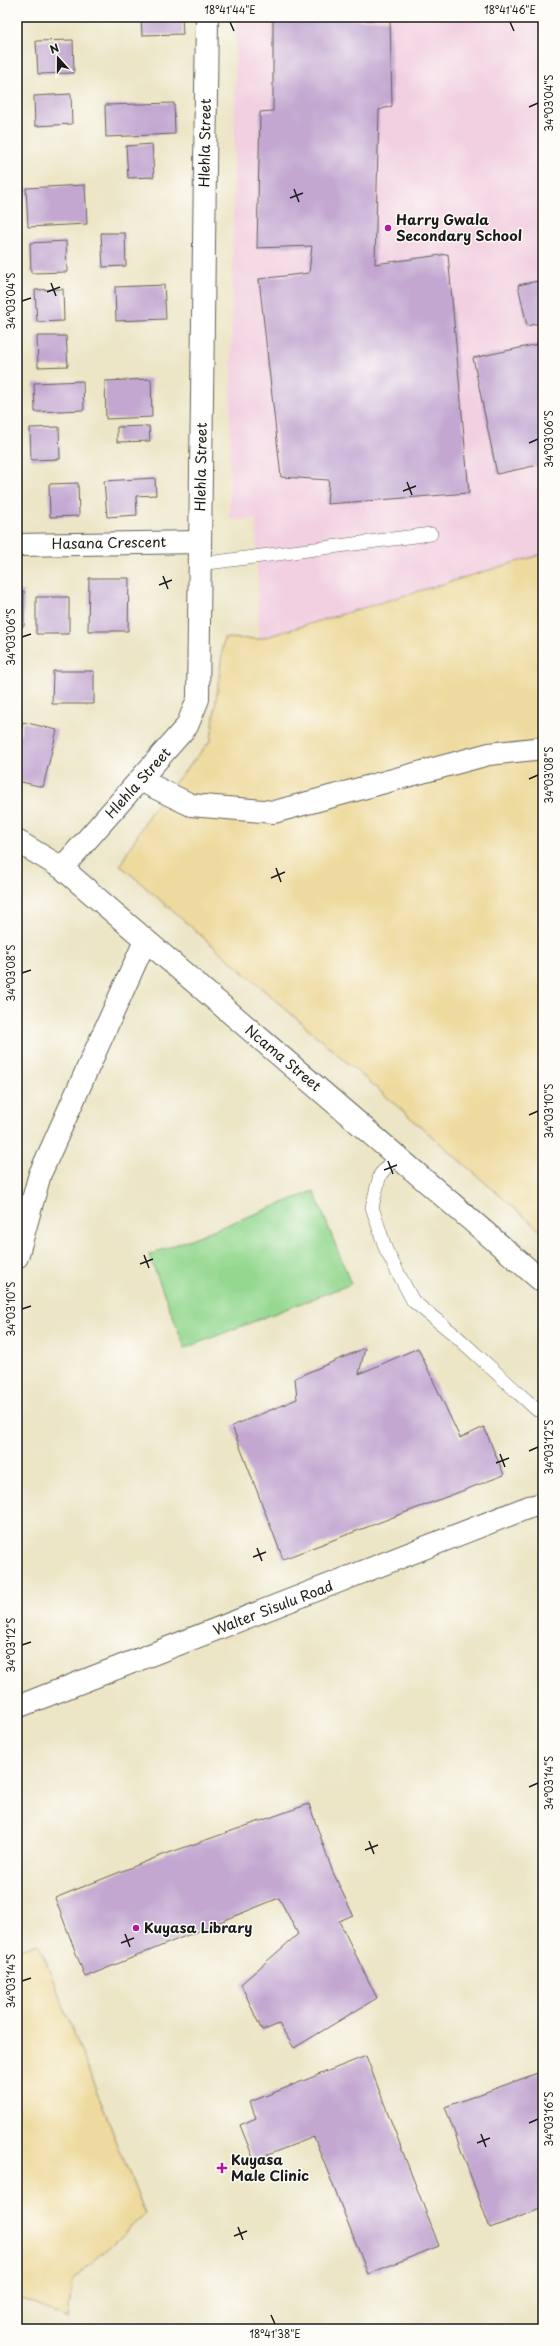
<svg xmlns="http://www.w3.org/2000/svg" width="560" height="2346" viewBox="0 0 560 2346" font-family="'Playpen Sans',sans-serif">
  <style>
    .built { fill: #f2cfe1 }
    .green { fill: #94d890; stroke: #587a56 }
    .sand { fill: #eeda9e; stroke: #857b5d }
    .building { fill: #c3a7d1 }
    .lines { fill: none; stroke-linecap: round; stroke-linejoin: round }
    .service-casing { stroke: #656258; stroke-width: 14 }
    .minor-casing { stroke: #656258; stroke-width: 24 }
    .tertiary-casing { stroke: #656258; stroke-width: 24 }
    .service { stroke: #fff; stroke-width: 13 }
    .minor { stroke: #fff; stroke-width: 22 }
    .tertiary { stroke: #fff; stroke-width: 22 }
    .ticks { fill: none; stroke: #1c1c1c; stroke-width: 1.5 }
    .poi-dot { fill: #b5179e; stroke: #fdfcf7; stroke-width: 1.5 }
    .labels { text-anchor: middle; stroke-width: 3; stroke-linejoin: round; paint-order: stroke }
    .street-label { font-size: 14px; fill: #1c1c1c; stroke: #fdfcf7 }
    .poi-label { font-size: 14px; font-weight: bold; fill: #1c1c1c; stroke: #fdfcf7; text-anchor: start }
    .neatline { fill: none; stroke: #1c1c1c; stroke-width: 1.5 }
    .ticks-label { font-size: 10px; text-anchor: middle; fill: #1c1c1c }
  </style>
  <rect width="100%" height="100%" fill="#fdfcf7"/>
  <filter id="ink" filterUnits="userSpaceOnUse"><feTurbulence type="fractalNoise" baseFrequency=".025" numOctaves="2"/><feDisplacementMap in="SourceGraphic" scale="8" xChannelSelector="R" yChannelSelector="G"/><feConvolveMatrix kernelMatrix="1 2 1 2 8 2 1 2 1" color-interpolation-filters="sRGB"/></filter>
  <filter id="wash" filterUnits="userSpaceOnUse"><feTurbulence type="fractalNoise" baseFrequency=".012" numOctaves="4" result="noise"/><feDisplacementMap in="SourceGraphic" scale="16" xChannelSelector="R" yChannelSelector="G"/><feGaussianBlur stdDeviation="0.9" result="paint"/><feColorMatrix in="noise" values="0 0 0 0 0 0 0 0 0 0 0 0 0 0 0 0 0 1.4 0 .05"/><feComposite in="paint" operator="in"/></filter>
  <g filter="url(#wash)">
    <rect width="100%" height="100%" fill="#ece5c6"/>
    <path class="built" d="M 236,17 L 543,17 L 543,554 L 259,639 L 256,520 L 229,519 Z"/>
    <path class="green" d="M 314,1191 L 351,1284 L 185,1348 L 149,1255 Z"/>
    <path class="sand" d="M 543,554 L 543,1233 L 120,865 L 152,810 L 211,740 L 224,638 L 259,639 Z
      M 39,1944 L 145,2214 L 72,2281 L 68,2319 L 21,2298 L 17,2299 L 17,1951 Z"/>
    <g id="blocks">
      <path class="building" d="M 141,17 L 182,17 L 183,34 L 142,35 Z
        M 273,17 L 348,17 L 348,20 L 390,20 L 392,106 L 379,110 L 375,264 L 448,254 L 469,493 L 327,504 L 329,480 L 281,477 L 259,279 L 309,273 L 312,246 L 257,248 L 260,112 L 273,111 Z
        M 73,40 L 74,73 L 38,74 L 36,41 Z
        M 71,94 L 72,124 L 35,126 L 34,96 Z
        M 174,103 L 175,134 L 106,137 L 105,105 Z
        M 152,144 L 154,177 L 128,178 L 126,146 Z
        M 85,185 L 87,224 L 28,227 L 26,188 Z
        M 101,233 L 125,233 L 126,266 L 103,267 Z
        M 66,241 L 67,272 L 31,273 L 30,243 Z
        M 543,280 L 543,322 L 527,326 L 518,285 Z
        M 164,285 L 166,319 L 116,321 L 115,287 Z
        M 63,289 L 64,321 L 37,322 L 35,290 Z
        M 37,336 L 66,336 L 68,366 L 38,367 Z
        M 543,343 L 543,464 L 497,474 L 473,358 Z
        M 151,379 L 152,417 L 106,419 L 105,381 Z
        M 83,381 L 84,410 L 35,412 L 34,383 Z
        M 149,426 L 150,441 L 117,442 L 117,427 Z
        M 59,427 L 60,459 L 31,460 L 30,428 Z
        M 155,478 L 156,495 L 136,496 L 137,515 L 107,517 L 104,481 Z
        M 78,483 L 79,516 L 50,517 L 49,484 Z
        M 89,578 L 129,578 L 128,631 L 88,631 Z
        M 17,591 L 24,591 L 24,626 L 17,626 Z
        M 36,597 L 69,597 L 69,634 L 36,634 Z
        M 53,671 L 94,671 L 94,704 L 52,704 Z
        M 23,722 L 57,730 L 43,787 L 17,781 L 17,747 Z
        M 365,1348 L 359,1374 L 418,1348 L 460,1438 L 484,1427 L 504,1475 L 283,1559 L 232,1426 L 297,1399 L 295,1378 Z
        M 309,1804 L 332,1870 L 353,1915 L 339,1921 L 377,1998 L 294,2048 L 279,2024 L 262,2031 L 241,1984 L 298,1934 L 279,1898 L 85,1977 L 55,1898 L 160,1856 Z
        M 366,2056 L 439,2246 L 368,2274 L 314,2137 L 254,2160 L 240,2125 L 256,2118 L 250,2102 Z
        M 543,2071 L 543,2208 L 490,2228 L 445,2107 Z"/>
    </g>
  </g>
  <g filter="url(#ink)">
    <use href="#blocks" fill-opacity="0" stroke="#656258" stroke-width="1"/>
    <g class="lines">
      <g class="service-casing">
        <path id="service" d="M 200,564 L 431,534
          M 397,1154 L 380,1175 L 372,1207 L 386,1250 L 413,1301 L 455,1335 L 537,1410
          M 17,2328 L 21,2329"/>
      </g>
      <g class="minor-casing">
        <path id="minor" d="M 17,545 L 200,542
          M 140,780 L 191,805 L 274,812 L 489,754 L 543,748
          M 17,841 L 62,868 L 543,1282
          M 62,868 L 187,726 L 198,699 L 207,17
          M 17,1257 L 40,1174 L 145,941"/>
      </g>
      <g class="tertiary-casing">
        <path id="tertiary" d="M 17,1707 L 529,1507 L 543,1504"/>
      </g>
      <use href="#service" class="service"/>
      <use href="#minor" class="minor"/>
      <use href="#tertiary" class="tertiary"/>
    </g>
  </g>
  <path class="ticks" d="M 230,22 L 234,31M 510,22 L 514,31M 529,107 L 538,103M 294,189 L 299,202M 290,198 L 303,193M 51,283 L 56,296M 47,292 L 60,287M 22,301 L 31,298M 529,443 L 538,439M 407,482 L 412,495M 403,491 L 416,486M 163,576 L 168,589M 159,585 L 172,580M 22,637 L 31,634M 529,779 L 538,775M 276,868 L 281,882M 271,878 L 285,872M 22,973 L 31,970M 529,1115 L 538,1111M 388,1161 L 393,1174M 384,1170 L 397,1165M 144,1255 L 149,1268M 140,1264 L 153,1259M 22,1309 L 31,1306M 529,1451 L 538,1447M 500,1454 L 505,1467M 496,1463 L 509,1458M 257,1548 L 262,1561M 253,1557 L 266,1552M 22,1645 L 31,1642M 529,1787 L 538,1783M 369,1841 L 374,1854M 365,1850 L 378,1845M 125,1934 L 130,1947M 121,1943 L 134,1938M 22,1981 L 31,1978M 529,2123 L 538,2119M 481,2134 L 486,2147M 477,2143 L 490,2138M 238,2227 L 243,2240M 234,2236 L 247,2231M 271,2315 L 275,2324"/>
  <g class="poi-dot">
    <circle cx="388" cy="228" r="4"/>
    <circle cx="136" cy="1928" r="4"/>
    <path d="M220 2162h4v4h4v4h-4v4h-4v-4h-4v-4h4z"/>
  </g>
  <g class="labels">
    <g class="street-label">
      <text transform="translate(205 143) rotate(-89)" y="5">Hlehla Street</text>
      <text transform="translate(201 467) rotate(-89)" y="5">Hlehla Street</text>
      <text transform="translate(109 543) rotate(-1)" y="5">Hasana Crescent</text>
      <text transform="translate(138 783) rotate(-48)" y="5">Hlehla Street</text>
      <text transform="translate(283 1058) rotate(40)" y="5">Ncama Street</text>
      <text transform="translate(273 1608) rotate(-21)" y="5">Walter Sisulu Road</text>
    </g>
    <g class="poi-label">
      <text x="396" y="225">Harry Gwala<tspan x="396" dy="16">Secondary School</tspan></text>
      <text x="144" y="1933">Kuyasa Library</text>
      <text x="231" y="2165">Kuyasa<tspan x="231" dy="16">Male Clinic</tspan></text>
    </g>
  </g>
  <rect width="560" height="2346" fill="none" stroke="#fdfcf7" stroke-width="44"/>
  <g transform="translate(58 58) rotate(339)" stroke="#fdfcf7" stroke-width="3" paint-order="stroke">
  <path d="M0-3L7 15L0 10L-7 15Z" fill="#1c1c1c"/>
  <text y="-6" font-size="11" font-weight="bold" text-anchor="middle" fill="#1c1c1c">N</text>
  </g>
  <rect x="22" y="22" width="516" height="2302" class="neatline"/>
  <g class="ticks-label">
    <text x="230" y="14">18°41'44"E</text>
    <text x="510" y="14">18°41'46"E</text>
    <text transform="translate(549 103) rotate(-90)" y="4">34°03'04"S</text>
    <text transform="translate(11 301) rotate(-90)" y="4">34°03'04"S</text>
    <text transform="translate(549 439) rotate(-90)" y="4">34°03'06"S</text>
    <text transform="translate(11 637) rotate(-90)" y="4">34°03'06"S</text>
    <text transform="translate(549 775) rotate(-90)" y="4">34°03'08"S</text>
    <text transform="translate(11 973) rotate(-90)" y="4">34°03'08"S</text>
    <text transform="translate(549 1111) rotate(-90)" y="4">34°03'10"S</text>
    <text transform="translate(11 1309) rotate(-90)" y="4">34°03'10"S</text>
    <text transform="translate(549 1447) rotate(-90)" y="4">34°03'12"S</text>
    <text transform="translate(11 1645) rotate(-90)" y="4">34°03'12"S</text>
    <text transform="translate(549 1783) rotate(-90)" y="4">34°03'14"S</text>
    <text transform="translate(11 1981) rotate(-90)" y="4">34°03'14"S</text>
    <text transform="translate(549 2119) rotate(-90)" y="4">34°03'16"S</text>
    <text x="275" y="2338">18°41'38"E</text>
  </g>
</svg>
